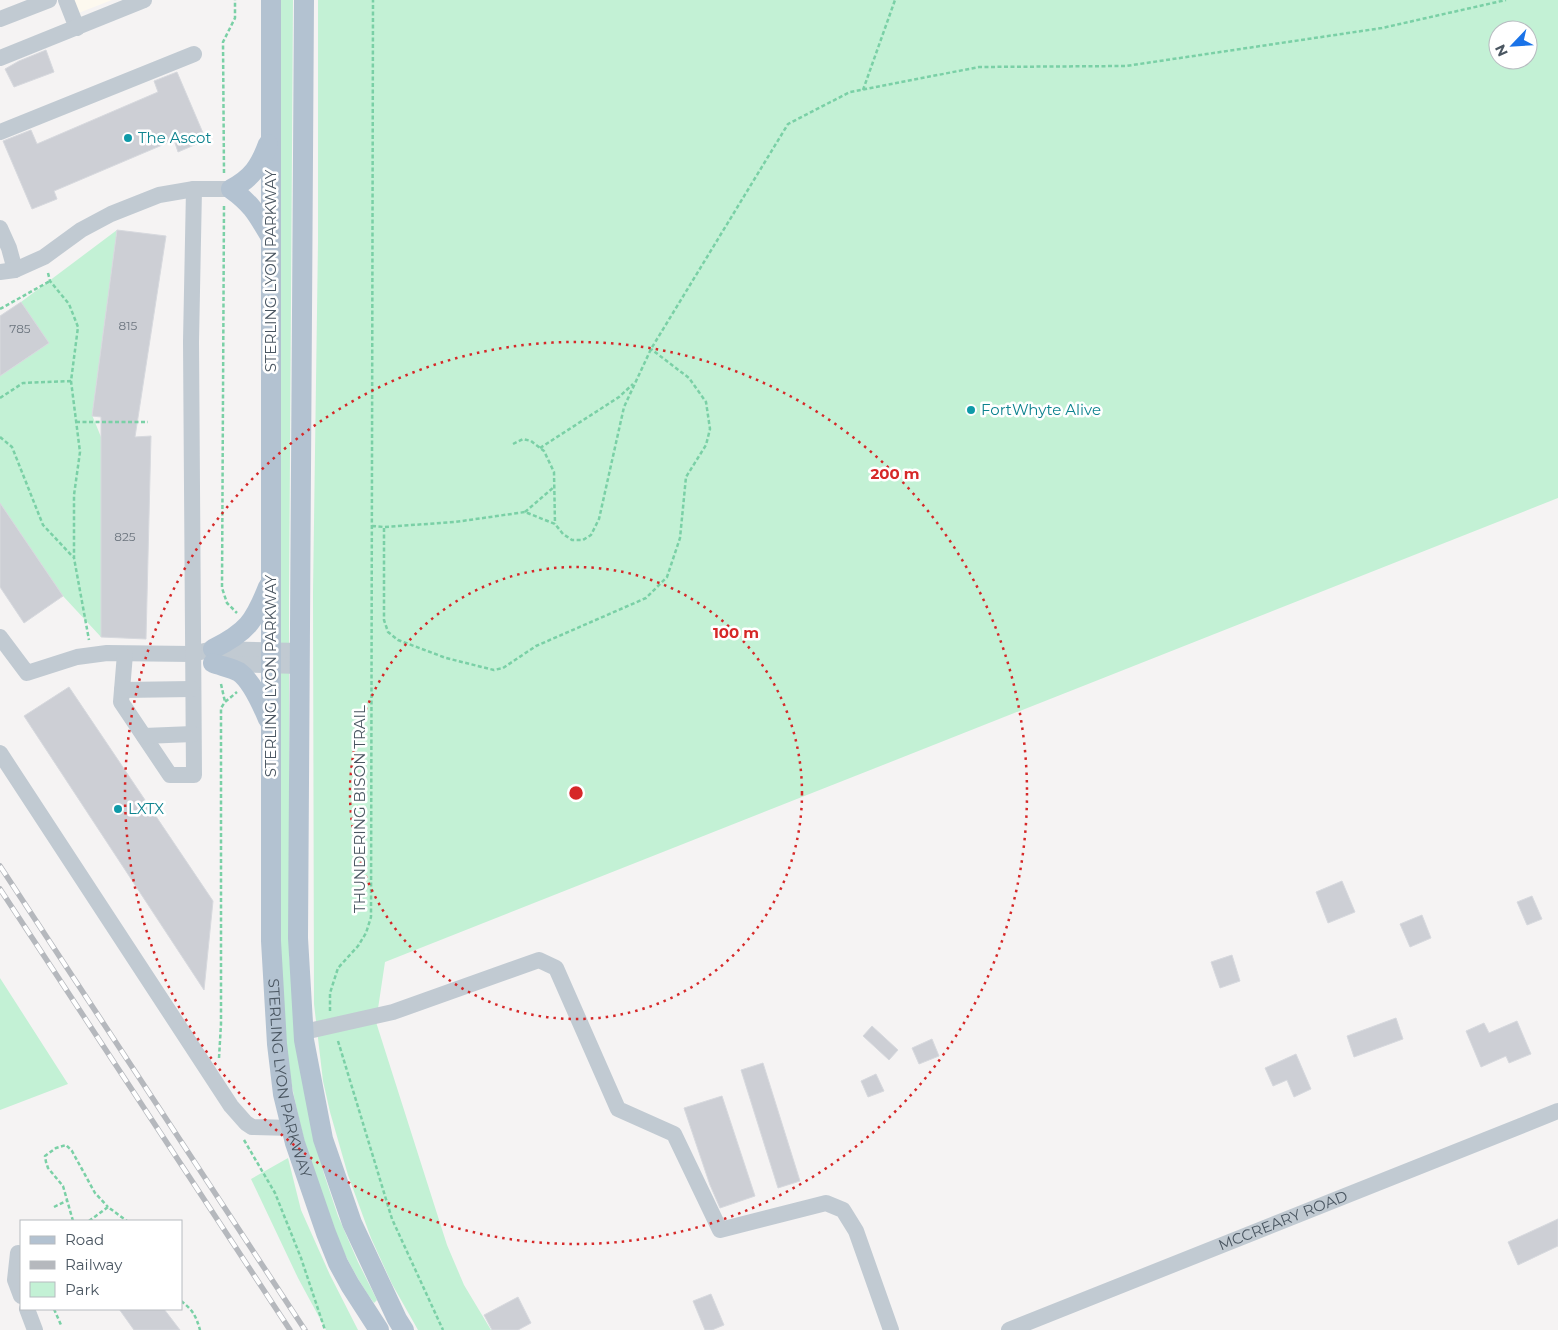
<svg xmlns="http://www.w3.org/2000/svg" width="1558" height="1330" viewBox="0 0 1558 1330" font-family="Montserrat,sans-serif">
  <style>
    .commercial { fill: #fdf9ef }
    .green { fill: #c3f1d5; fill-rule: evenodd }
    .building { fill: #cdcfd5; stroke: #d7d9de }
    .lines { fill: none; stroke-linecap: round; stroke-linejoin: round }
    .path { stroke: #7ad0a6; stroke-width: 2.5; stroke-dasharray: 4 2.5; stroke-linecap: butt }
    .minor { stroke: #c1cad2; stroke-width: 16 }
    .major { stroke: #b3c2d1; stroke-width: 20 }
    .rail-casing { stroke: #b5b8bd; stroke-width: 5.5 }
    .rail { stroke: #fff; stroke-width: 4; stroke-dasharray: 11; stroke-linecap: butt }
    .ring { fill: none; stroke: #d62828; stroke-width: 2.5; stroke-dasharray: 2.5 5 }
    .culture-dot { fill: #0f9aa8; stroke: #fff; stroke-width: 2 }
    .labels { text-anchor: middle; stroke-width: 5; stroke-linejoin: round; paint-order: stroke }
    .number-label { font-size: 12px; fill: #6b747e }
    .culture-label { font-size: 15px; fill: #0d838f; stroke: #fff; text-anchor: start }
    .street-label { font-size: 15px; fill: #4a5661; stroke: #fff }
    .centre { fill: #d62828; stroke: #fff; stroke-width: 2.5 }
    .ring-label { font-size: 15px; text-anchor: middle; font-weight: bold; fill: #d62828; stroke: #fff; stroke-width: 5; stroke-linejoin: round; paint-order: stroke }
  </style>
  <rect width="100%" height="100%" fill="#f5f3f3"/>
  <path class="commercial" d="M 71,0 L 112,0 L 76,14 Z"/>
  <path class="green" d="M 280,0 L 293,0 L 289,603 L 289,956 L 311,1125 L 324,1174 L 338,1216 L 358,1262 L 377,1300 L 374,1303 C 331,1244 306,1158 292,1086 C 290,1073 286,1059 285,1045 C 282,1024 282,1002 280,980 Z
    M 318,0 L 1558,0 L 1558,498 L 385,962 L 376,1022 L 447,1245 L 464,1285 L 491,1330 L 418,1330 L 392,1284 L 371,1238 L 348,1175 L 330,1112 L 323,1081 L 314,1004 L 313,593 L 318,242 ZM 1498,30 L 1528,30 L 1528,60 L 1498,60 Z
    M 117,230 L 92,415 L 101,437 L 101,637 L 63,596 L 0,503 L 0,376 L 49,343 L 21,302 Z
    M 0,978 L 68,1084 L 0,1110 Z
    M 288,1158 L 301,1210 L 330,1275 L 358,1330 L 326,1330 L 298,1278 L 251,1179 Z"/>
  <path class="building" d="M 46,50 L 54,72 L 14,87 L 5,69 L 19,61 Z
    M 177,72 L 206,140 L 178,152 L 174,140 L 54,191 L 57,199 L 32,209 L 3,141 L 31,130 L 37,144 L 158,92 L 154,81 Z
    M 117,230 L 166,236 L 135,437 L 151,436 L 146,639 L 101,637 L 101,417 L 92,416 Z
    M 21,302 L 49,343 L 0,376 L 0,316 Z
    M 0,503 L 63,596 L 24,623 L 0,587 Z
    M 69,687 L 213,901 L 204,990 L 24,716 Z
    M 1342,881 L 1355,912 L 1328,923 L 1316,892 Z
    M 1532,896 L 1542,919 L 1527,925 L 1517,902 Z
    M 1422,915 L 1431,938 L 1410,947 L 1400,924 Z
    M 1232,955 L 1240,981 L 1220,988 L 1211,962 Z
    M 1396,1018 L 1403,1039 L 1354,1057 L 1347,1036 Z
    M 1517,1021 L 1531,1054 L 1509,1063 L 1506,1056 L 1481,1067 L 1466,1031 L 1484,1023 L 1489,1033 Z
    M 872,1026 L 898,1050 L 889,1060 L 863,1036 Z
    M 932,1039 L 939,1056 L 919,1064 L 912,1048 Z
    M 1296,1054 L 1311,1089 L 1294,1097 L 1287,1080 L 1273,1086 L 1265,1068 Z
    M 763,1063 L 800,1181 L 778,1188 L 741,1070 Z
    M 876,1074 L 884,1091 L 868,1097 L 861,1081 Z
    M 722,1096 L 755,1196 L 720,1208 L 710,1185 L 684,1108 Z
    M 1558,1219 L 1558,1246 L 1518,1265 L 1508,1242 Z
    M 711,1294 L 724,1325 L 712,1330 L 705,1330 L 693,1301 Z
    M 518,1297 L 531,1323 L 518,1330 L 492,1330 L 484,1315 Z
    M 119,1309 L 164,1309 L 180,1330 L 134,1330 Z"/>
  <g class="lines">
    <path class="path" d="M 863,90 L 895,0
      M 224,173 L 223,42 L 235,18 L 235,0
      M 224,206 L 222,588 L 227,603 L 237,613
      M 48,273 L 50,281 L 69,304 L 78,327 L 71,381 L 80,452 L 74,495 L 74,558 L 89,640
      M 0,309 L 50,281
      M 0,398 L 23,383 L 71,381
      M 76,422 L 148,422
      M 0,437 L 12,447 L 43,525 L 73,557
      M 513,444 L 523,439 L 531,441 L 544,451 L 554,472 L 555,524
      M 540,448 L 619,397 L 633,384
      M 525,512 L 554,487
      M 372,526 L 384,527 L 455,522 L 525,512 L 555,524 L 563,534 L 572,540 L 583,540 L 591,535 L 599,519 L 624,407 L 651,349 L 788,124 L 850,92 L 979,67 L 1126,66 L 1382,28 L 1506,0
      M 384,528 L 384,620 L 388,632 L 398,640 L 446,658 L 494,670 L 503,668 L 536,646 L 646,598 L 667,577 L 680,538 L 686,477 L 706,445 L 710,429 L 706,402 L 689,378 L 651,349
      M 221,684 L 225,702
      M 330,1011 L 330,993 L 338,968 L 358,946 L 366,933 L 371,917 L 373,0
      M 338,1041 L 392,1219 L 443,1330
      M 219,1058 L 221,1024 L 221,708 L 225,702 L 237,692
      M 244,1140 L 275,1193 L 301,1258 L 325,1330
      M 54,1207 L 66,1201
      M 73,1221 L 63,1186 L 48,1168 L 46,1162 L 45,1156 L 56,1148 L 66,1145 L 72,1151 L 95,1193 L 108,1207
      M 89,1221 L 108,1207 L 127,1221
      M 181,1301 C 193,1310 196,1316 200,1330
      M 54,1309 L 61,1325"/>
    <g class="minor">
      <path d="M 66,0 L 77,28"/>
      <path d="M 0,19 L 49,0"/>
      <path d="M 0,58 L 144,0"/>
      <path d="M 0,132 L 194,54"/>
      <path d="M 0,228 L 9,248 L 15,270"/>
      <path d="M 0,272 L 15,270 L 44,257 L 81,230 L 111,214 L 159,195 L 194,189"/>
      <path d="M 0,637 L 27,673 L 77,657 L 107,653 L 192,654 L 213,649 L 300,651"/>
      <path d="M 125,654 L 121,702 L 170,775 L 194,775 L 191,342 L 194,189 L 231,189"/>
      <path d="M 224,664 L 300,666"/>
      <path d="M 122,690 L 192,689"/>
      <path d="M 144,736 L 193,734"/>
      <path d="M 0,753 L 231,1106 L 246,1123 L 252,1127 L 292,1128"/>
      <path d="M 304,1032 L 393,1012 L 539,960 L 556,968 L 618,1109 L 674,1134 L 720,1230 L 826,1203 L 843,1210 L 856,1231 L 891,1330"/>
      <path d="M 18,1253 L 15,1280 L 21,1296"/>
      <path d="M 27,1309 L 35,1330"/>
      <path id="s1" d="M 1009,1330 L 1558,1111"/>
    </g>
    <g class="major">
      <path id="s2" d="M 271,0 L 271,941 L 277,1044 L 283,1094 L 295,1143 L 326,1233 L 338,1263 L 350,1285 L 379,1330"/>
      <path d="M 304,0 L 298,938 L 304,1040 L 323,1139 L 352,1223 L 397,1319 L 404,1330"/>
      <path d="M 268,144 C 260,166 252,178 231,189 C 252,204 257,214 270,236"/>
      <path d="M 213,649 C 247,632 254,622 268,587"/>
      <path d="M 213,663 C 221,666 232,668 239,672 C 252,681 262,705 268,719"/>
    </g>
    <g class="rail-casing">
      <path id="rail" d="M 0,866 L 305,1330
        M 0,889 L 290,1330"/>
    </g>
    <use href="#rail" class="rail"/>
  </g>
  <g class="ring">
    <circle cx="576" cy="793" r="226"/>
    <circle cx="576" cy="793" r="451"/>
  </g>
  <g class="culture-dot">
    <circle cx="128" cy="138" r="5"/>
    <circle cx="971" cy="410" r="5"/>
    <circle cx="118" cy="809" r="5"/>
  </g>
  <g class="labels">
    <g class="number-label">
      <text x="128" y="330">815</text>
      <text x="20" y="333">785</text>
      <text x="125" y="541">825</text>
    </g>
    <g class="culture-label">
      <text x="138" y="143">The Ascot</text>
      <text x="981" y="415">FortWhyte Alive</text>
      <text x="128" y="814">LXTX</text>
    </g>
    <g class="street-label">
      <text transform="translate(271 271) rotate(-90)" y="5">STERLING LYON PARKWAY</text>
      <text transform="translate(271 676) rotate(-90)" y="5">STERLING LYON PARKWAY</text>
      <text transform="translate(360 809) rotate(-90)" y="5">THUNDERING BISON TRAIL</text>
      <text dy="5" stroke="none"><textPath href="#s2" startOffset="1080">STERLING LYON PARKWAY</textPath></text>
      <text dy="5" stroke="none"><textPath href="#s1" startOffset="295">MCCREARY ROAD</textPath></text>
    </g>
  </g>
  <circle cx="576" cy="793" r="8" class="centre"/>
  <g class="ring-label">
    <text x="895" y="479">200 m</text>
    <text x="736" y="638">100 m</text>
  </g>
  <rect x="20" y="1220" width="162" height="90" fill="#ffffff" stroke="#b7bbc0"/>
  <rect x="30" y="1236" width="25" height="8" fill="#b3c2d1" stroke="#b7bbc0"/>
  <text x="65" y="1245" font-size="15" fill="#4a5661">Road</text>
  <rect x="30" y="1261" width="25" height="8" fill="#b5b8bd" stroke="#b7bbc0"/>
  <text x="65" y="1270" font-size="15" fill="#4a5661">Railway</text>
  <rect x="30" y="1282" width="25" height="15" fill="#c3f1d5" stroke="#b7bbc0"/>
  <text x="65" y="1295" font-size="15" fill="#4a5661">Park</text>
  <g transform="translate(1513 45) rotate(245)"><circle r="24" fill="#ffffff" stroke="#b7bbc0"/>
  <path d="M0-4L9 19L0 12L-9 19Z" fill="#1a73e8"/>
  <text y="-8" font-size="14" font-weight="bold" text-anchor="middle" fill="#4a5661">N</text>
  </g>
</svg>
